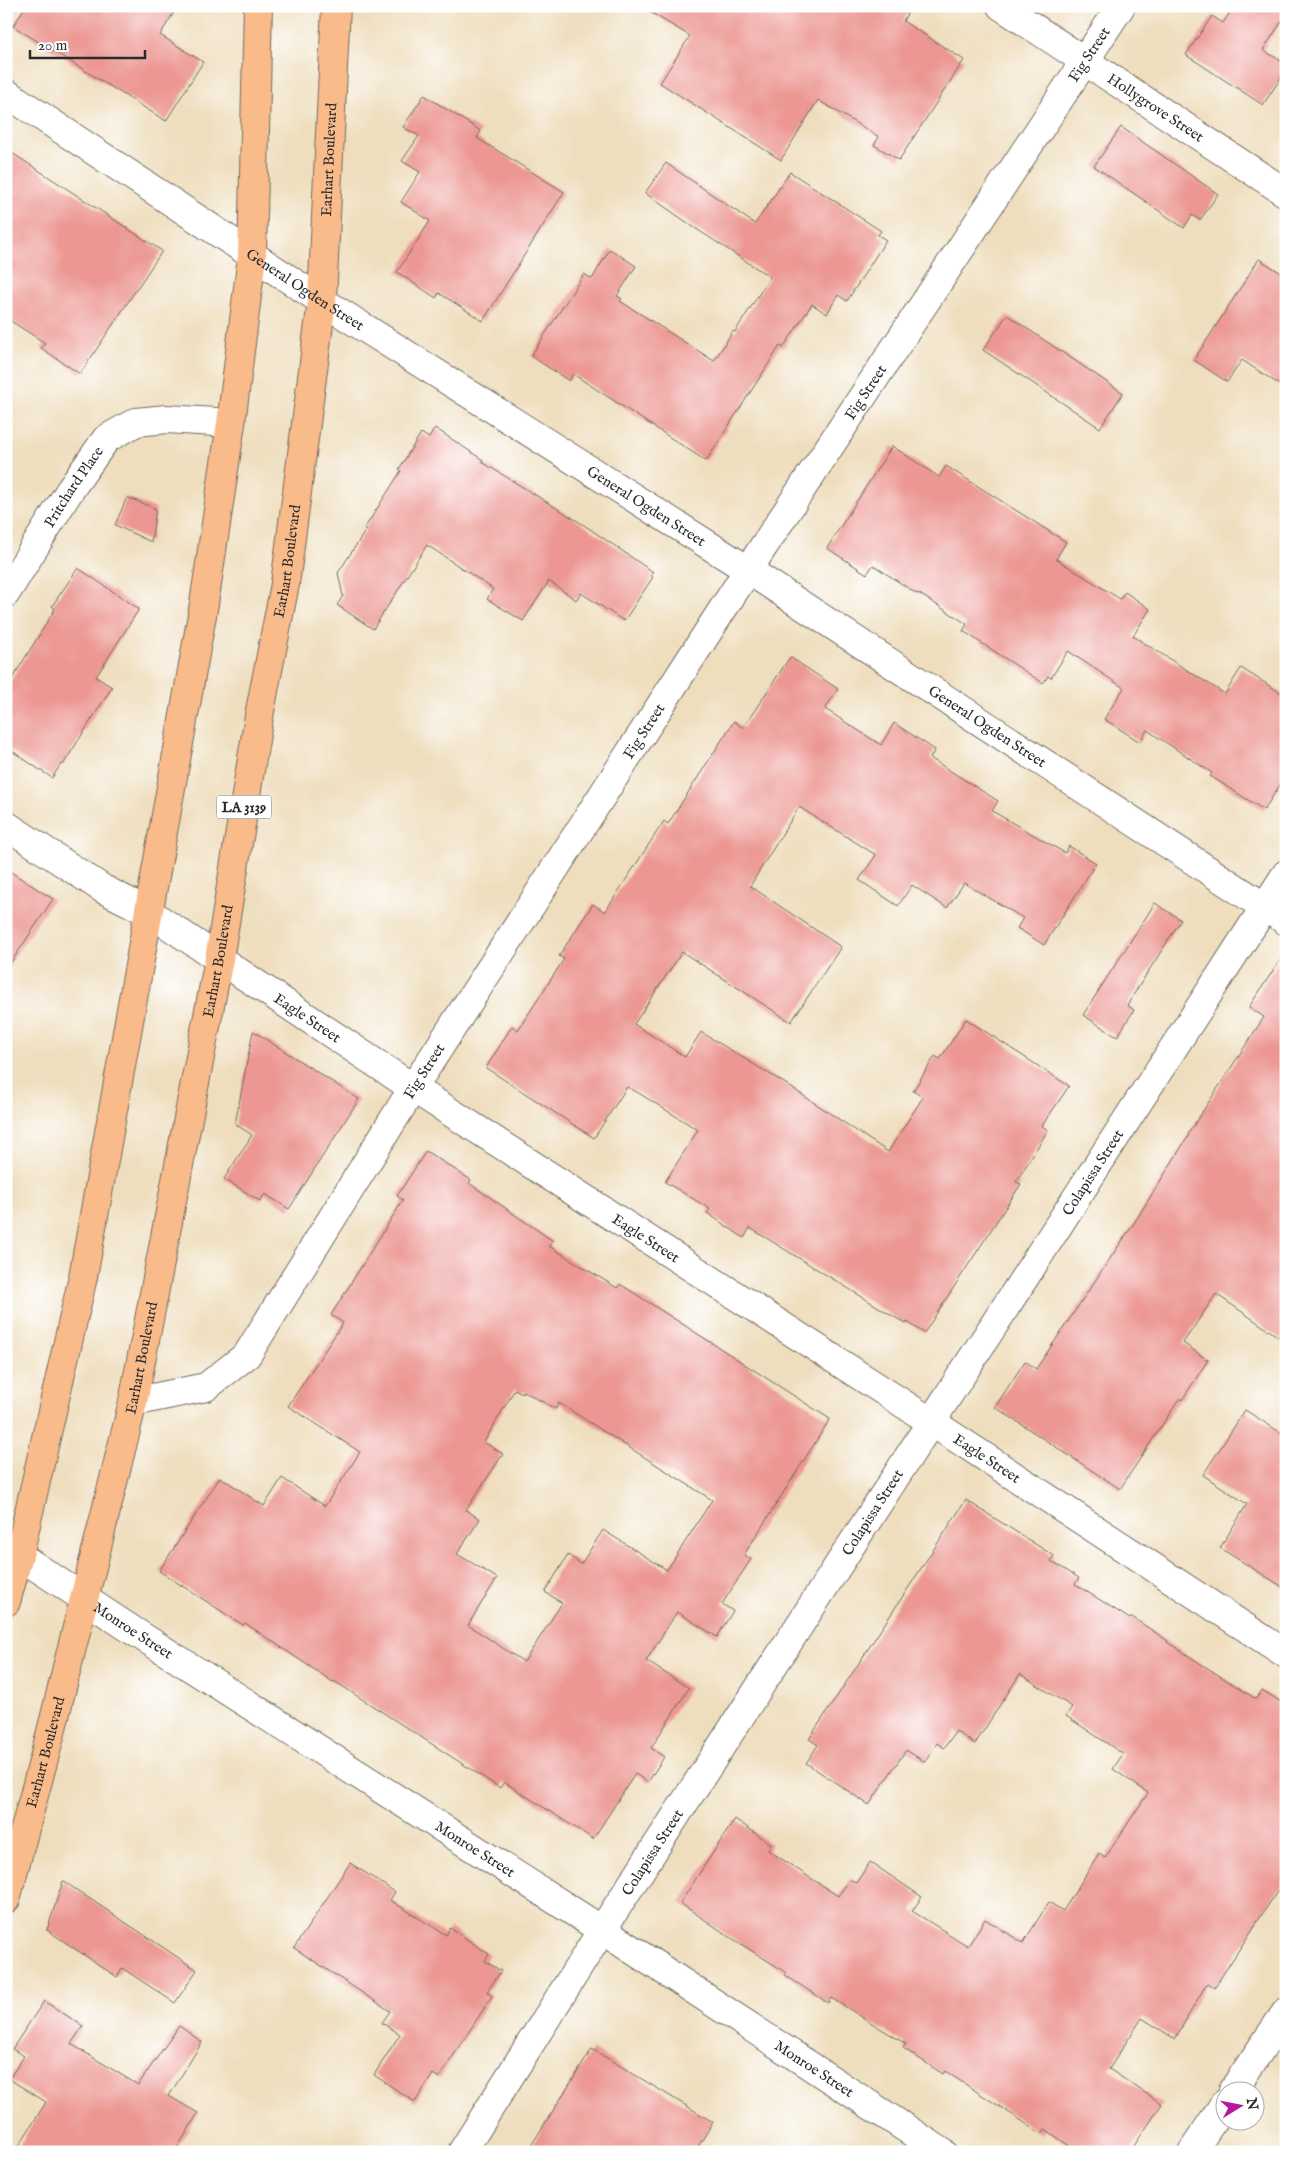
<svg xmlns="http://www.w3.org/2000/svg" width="1292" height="2158" viewBox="0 0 1292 2158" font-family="'IM FELL English',serif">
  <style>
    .building { fill: #ec9793; fill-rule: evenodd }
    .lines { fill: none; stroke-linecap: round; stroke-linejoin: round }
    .minor-casing { stroke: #706a5e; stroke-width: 30 }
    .major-casing { stroke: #706a5e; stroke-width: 30 }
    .minor { stroke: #fff; stroke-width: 28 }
    .major { stroke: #fabb8b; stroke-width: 28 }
    .labels { text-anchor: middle; stroke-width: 4; stroke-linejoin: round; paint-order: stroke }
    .shield { fill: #fff; stroke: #6b6b6b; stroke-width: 1 }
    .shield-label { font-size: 14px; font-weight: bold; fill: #2b2b2b }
    .street-label { font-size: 15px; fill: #2b2b2b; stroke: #fff }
  </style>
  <rect width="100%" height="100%" fill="#fff"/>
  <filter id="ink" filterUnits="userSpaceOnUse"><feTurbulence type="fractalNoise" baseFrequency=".02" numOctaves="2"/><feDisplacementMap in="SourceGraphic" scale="10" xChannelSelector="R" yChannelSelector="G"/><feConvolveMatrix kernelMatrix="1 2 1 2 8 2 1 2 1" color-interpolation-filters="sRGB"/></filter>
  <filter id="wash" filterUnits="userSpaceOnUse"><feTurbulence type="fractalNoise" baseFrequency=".0096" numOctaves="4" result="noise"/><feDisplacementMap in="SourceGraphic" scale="20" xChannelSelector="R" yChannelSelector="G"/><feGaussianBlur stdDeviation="1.12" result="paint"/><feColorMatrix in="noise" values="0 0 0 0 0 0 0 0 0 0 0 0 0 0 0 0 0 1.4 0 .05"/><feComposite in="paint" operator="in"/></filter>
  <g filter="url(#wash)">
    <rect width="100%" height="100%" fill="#efdebe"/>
    <g id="blocks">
      <path class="building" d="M 26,6 L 178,6 L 160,35 L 203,62 L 166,121 L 13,26 Z
        M 640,6 L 911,6 L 903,21 L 964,60 L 899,160 L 874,145 L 879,137 L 818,100 L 781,160 L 660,83 L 690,36 Z
        M 1234,6 L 1286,6 L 1286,15 L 1263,50 L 1286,64 L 1286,70 L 1263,105 L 1186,55 L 1212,16 L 1223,23 Z
        M 424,95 L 481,131 L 477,138 L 564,192 L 483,321 L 439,293 L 436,298 L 397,272 L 430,221 L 401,202 L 420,172 L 402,161 L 419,136 L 403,127 Z
        M 1121,127 L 1218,194 L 1200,220 L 1192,215 L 1184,228 L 1094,166 Z
        M 6,149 L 162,251 L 80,374 L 41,348 L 45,343 L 6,318 Z
        M 666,163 L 755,224 L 790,172 L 881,231 L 878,235 L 886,240 L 847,301 L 838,295 L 827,314 L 812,304 L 783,348 L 780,346 L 706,461 L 573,374 L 569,381 L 531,356 L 584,274 L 592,279 L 610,249 L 636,266 L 617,296 L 622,299 L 620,301 L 714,361 L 733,331 L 735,332 L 770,277 L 695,228 L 645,193 Z
        M 1259,259 L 1286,276 L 1286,389 L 1242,360 L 1227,382 L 1194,360 Z
        M 1007,315 L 1123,393 L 1100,428 L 983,350 Z
        M 435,428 L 483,460 L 482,462 L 584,525 L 653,572 L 651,575 L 653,577 L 624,621 L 581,593 L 576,600 L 549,581 L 523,621 L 487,599 L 493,589 L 427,545 L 373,629 L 337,605 L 343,596 L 338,573 L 366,530 L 364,529 L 401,471 L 399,469 L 421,433 L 429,438 Z
        M 892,446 L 939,477 L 946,466 L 1066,542 L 1056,559 L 1120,599 L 1125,592 L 1150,609 L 1133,636 L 1225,694 L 1241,668 L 1286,696 L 1286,775 L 1264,810 L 1210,776 L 1212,773 L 1147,730 L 1140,742 L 1104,719 L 1124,688 L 1068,651 L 1051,678 L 1048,676 L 1043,683 L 963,631 L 967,624 L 918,593 L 917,594 L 873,565 L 867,574 L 827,548 Z
        M 127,497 L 156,509 L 151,542 L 115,525 Z
        M 78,568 L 139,609 L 96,677 L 112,687 L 63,765 L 61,764 L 52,778 L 6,747 L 6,689 L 55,609 L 52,606 Z
        M 790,657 L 838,689 L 825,709 L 881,745 L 894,723 L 935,750 L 930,758 L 998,801 L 992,811 L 1065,853 L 1069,846 L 1096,863 L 1044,945 L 1017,928 L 1023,918 L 964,883 L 947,908 L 912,885 L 898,906 L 859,880 L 876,855 L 799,807 L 750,886 L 841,947 L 791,1022 L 682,952 L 634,1024 L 685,1057 L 701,1032 L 786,1084 L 888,1152 L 923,1097 L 913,1091 L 935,1056 L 940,1059 L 966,1019 L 1069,1086 L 1042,1126 L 1048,1130 L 1016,1182 L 1021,1184 L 924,1333 L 907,1322 L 906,1324 L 750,1228 L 744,1238 L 707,1213 L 710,1209 L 665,1182 L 698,1130 L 637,1092 L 627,1087 L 594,1138 L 486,1068 L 512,1026 L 518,1030 L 564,959 L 559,956 L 593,904 L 605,912 L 664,821 L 668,824 L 734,721 L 743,728 Z
        M 6,869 L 53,899 L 6,970 Z
        M 1155,903 L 1181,920 L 1127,1005 L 1134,1010 L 1117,1037 L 1083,1015 Z
        M 1286,951 L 1286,1342 L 1216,1294 L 1183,1343 L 1208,1360 L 1182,1400 L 1180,1398 L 1120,1489 L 995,1407 L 1025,1361 L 1036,1369 L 1134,1223 L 1189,1135 L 1188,1134 L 1264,1017 L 1249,1007 Z
        M 253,1031 L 359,1099 L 289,1209 L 265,1194 L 260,1201 L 224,1179 L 252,1135 L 235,1124 Z
        M 426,1151 L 471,1180 L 469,1183 L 553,1241 L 549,1246 L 617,1288 L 620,1284 L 830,1419 L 744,1555 L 751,1559 L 722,1604 L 733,1611 L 717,1637 L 677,1612 L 646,1661 L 689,1688 L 651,1748 L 664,1757 L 648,1782 L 635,1774 L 593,1839 L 504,1782 L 500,1788 L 334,1681 L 333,1682 L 309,1666 L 245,1623 L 243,1625 L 159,1571 L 220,1477 L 264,1506 L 282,1478 L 325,1506 L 360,1452 L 288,1406 L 343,1323 L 331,1315 L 403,1200 L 397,1196 ZM 515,1389 L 522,1393 L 523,1391 L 556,1409 L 559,1403 L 712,1500 L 667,1570 L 603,1530 L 581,1564 L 568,1555 L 545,1592 L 562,1603 L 524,1662 L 468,1625 L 497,1578 L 457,1554 L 480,1519 L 466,1510 L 503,1454 L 484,1442 Z
        M 1245,1410 L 1286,1436 L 1286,1589 L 1220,1548 L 1247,1504 L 1203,1475 Z
        M 966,1500 L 1054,1556 L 1051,1561 L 1079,1578 L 1075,1584 L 1130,1619 L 1132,1617 L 1168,1641 L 1167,1642 L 1256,1699 L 1262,1690 L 1286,1705 L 1286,1878 L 1214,1988 L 1207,1983 L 1175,2039 L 1142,2018 L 1109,2069 L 1162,2104 L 1130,2152 L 1078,2152 L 1045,2129 L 1042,2134 L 945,2071 L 943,2074 L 903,2048 L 906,2044 L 831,1998 L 828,2003 L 785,1975 L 787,1973 L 733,1939 L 680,1903 L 735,1819 L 771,1844 L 768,1850 L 838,1896 L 850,1879 L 856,1883 L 870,1862 L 922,1897 L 912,1911 L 968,1946 L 985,1919 L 1023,1943 L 1049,1902 L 1063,1911 L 1099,1854 L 1105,1858 L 1148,1793 L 1113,1769 L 1123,1754 L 1066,1716 L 1072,1707 L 1020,1674 L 975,1744 L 956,1731 L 944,1748 L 937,1743 L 925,1762 L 906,1750 L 869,1805 L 806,1763 L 818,1745 L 809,1739 Z
        M 350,1863 L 395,1892 L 390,1900 L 446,1935 L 450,1928 L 489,1954 L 485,1961 L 501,1971 L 487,1992 L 492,1996 L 439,2078 L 433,2074 L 415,2102 L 374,2075 L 400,2034 L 382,2023 L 390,2011 L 294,1948 Z
        M 63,1881 L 197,1970 L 175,2003 L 122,1968 L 117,1977 L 47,1930 Z
        M 44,2001 L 83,2026 L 71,2044 L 138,2085 L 179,2026 L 202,2042 L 169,2096 L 198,2113 L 175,2152 L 15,2152 L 46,2102 L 9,2079 L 24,2056 L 12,2049 Z
        M 592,2049 L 713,2122 L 695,2152 L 527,2152 Z"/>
    </g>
  </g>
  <g filter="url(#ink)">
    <use href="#blocks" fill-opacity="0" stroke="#706a5e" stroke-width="1"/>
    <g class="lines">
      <g class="minor-casing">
        <g id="minor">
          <path id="s1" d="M 1001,6 L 1286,193"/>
          <path id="s2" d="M 6,93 L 322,301 L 748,570 L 1286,921"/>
          <path id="s3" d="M 6,593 L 70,490 L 106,439 L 136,422 L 167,419 L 231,423"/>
          <path id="s4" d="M 6,825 L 103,889 L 147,911 L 413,1088 L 930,1421 L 1286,1654"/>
          <path id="s5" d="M 133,1402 L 206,1387 L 247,1355 L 413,1088 L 748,570 L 1121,6"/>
          <path id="s6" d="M 6,1547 L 132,1630 L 602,1930 L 942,2152"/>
          <path d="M 1233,2090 L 1286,2012"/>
          <path id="s7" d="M 462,2152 L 602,1930 L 1286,874"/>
          <path d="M 1192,2152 L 1224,2104"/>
        </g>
      </g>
      <g class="major-casing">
        <g id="major">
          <path d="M 6,1602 L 19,1555 L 83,1277 L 204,604 L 231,423 L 252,256 L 258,6"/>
          <path id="s8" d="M 6,1899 L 50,1736 L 133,1402 L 219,959 L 259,716 L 285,584 L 322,301 L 336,6"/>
        </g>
      </g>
      <use href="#minor" class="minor"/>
      <use href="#major" class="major"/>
    </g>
  </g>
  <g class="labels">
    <rect class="shield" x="216.5" y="795.5" width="55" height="23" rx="4"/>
    <g class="shield-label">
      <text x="244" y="812">LA 3139</text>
    </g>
    <g class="street-label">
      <text dy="5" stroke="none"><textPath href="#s5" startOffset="1676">Fig Street</textPath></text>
      <text dy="5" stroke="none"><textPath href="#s1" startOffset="185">Hollygrove Street</textPath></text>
      <text dy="5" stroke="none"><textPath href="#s8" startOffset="1772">Earhart Boulevard</textPath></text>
      <text dy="5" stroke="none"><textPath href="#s2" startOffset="358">General Ogden Street</textPath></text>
      <text dy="5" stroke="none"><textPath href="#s5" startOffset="1271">Fig Street</textPath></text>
      <text dy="5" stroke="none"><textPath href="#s3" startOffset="126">Pritchard Place</textPath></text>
      <text dy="5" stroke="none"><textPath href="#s2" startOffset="762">General Ogden Street</textPath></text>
      <text dy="5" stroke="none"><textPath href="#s8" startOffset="1368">Earhart Boulevard</textPath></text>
      <text dy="5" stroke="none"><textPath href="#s2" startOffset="1168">General Ogden Street</textPath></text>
      <text dy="5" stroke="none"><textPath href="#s5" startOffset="866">Fig Street</textPath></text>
      <text dy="5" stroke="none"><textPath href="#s8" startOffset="962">Earhart Boulevard</textPath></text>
      <text dy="5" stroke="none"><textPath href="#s4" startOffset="358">Eagle Street</textPath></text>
      <text dy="5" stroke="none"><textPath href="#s5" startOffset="461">Fig Street</textPath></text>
      <text dy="5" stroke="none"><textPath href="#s7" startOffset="1165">Colapissa Street</textPath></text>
      <text dy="5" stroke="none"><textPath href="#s4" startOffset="762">Eagle Street</textPath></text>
      <text dy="5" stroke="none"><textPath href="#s8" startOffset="558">Earhart Boulevard</textPath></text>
      <text dy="5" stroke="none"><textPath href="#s4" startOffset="1168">Eagle Street</textPath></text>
      <text dy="5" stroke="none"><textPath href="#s7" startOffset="760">Colapissa Street</textPath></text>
      <text dy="5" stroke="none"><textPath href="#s6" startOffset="152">Monroe Street</textPath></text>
      <text dy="5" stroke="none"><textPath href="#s8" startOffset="152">Earhart Boulevard</textPath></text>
      <text dy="5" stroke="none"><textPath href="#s6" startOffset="558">Monroe Street</textPath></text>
      <text dy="5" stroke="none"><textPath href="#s7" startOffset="355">Colapissa Street</textPath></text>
      <text dy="5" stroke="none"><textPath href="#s6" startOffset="962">Monroe Street</textPath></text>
    </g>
  </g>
  <rect width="1292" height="2158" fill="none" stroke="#fff" stroke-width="25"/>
  <g transform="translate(1240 2106) rotate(80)"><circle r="24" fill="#ffffff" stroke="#aaaaaa"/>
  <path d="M0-4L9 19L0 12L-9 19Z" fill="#b5179e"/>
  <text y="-8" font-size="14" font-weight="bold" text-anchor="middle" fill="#2b2b2b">N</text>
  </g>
  <path d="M30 50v8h115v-8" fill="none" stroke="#2b2b2b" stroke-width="2.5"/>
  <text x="38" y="50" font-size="15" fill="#2b2b2b" stroke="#ffffff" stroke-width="4" paint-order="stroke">20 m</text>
</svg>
